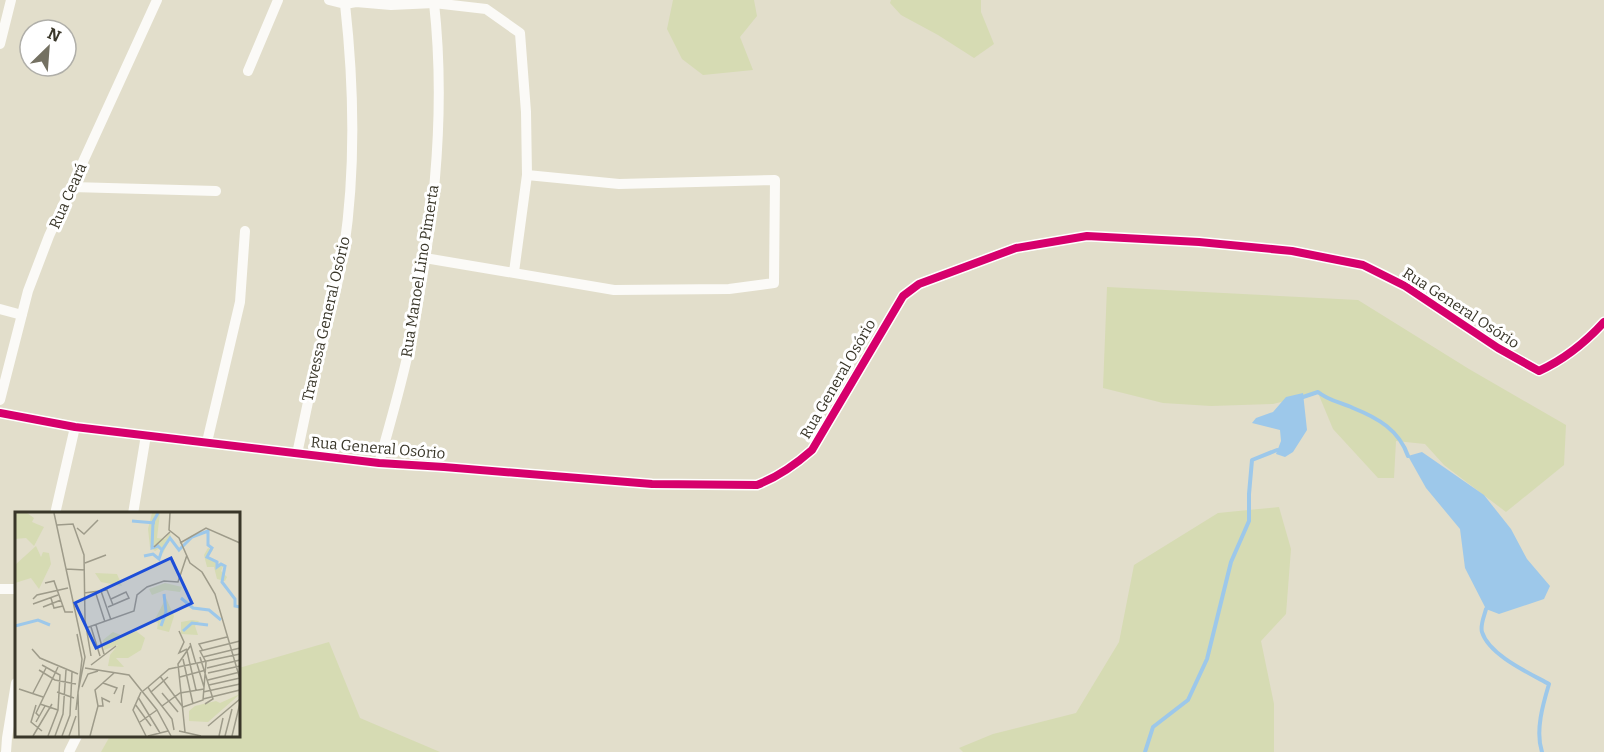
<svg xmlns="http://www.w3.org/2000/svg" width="1604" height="752" viewBox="0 0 1604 752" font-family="Bitter,serif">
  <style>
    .green { fill: #d6dbb3 }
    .water { fill: #9dc8ea }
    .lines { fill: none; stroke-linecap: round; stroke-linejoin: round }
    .stream { stroke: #9dc8ea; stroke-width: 4 }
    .minor { stroke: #fbfaf7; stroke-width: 10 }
    .cycleway-casing { stroke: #fff; stroke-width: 11 }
    .cycleway { stroke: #d6006c; stroke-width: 8 }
    .labels { text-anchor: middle; stroke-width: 6; stroke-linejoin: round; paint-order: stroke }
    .street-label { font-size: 15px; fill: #393629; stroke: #fff }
    .inset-river { fill: none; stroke: #9dc8ea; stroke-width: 3 }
    .inset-road { fill: none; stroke: #9e9b8a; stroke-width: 1.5 }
    .view { fill: #1d4ed8; fill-opacity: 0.15; stroke: #1d4ed8; stroke-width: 3 }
    .inset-edge { fill: none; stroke: #393629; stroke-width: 3 }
  </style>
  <rect width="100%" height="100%" fill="#e2decb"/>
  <path class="green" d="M 673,0 L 754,0 L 757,16 L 740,37 L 753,70 L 703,75 L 682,59 L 667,29 Z
    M 891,0 L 981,0 L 981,12 L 994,44 L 974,58 L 938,35 L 901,15 L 890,3 Z
    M 1107,287 L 1358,300 L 1469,369 L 1566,425 L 1564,465 L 1506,512 L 1444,465 L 1425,444 L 1396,441 L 1394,478 L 1378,478 L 1333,429 L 1318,393 L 1273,404 L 1211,406 L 1163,403 L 1103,388 Z
    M 1279,507 L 1291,549 L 1286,614 L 1261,641 L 1274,704 L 1274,752 L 963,752 L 959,748 L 993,734 L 1076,713 L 1119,642 L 1134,565 L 1218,513 Z
    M 329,642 L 360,718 L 440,752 L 101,752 L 110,736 L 238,736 L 239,668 Z"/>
  <path class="water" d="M 1303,393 L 1307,430 L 1293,452 L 1285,457 L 1276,454 L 1281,441 L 1280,430 L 1252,423 L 1256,418 L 1273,412 L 1286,397 Z
    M 1422,452 L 1484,495 L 1511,529 L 1527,559 L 1550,586 L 1544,599 L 1499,614 L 1486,609 L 1465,568 L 1460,529 L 1426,488 L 1408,456 Z"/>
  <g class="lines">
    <path class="stream" d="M 1303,397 L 1318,392 C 1329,401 1340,402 1353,408 C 1378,418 1399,430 1408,456
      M 1486,609 C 1484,617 1480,625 1482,632 C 1489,655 1529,673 1549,684 C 1543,704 1535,731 1542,752
      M 1145,752 L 1153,727 L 1188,700 L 1207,659 L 1231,562 L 1249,521 L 1249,494 L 1252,460 L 1277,450"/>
    <path class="minor" d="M 329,0 L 345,4 L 356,2 L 391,5 L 434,3 L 486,9 L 520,33 L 526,112 L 527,175 L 514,272
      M 0,44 L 11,0
      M 248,71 L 278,0
      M 72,187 L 216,191
      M 425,258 L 614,290 L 729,289 L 774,283 L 775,180 L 619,184 L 527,175
      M 0,309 L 22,315
      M 0,400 L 28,291 L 49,236 L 157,0
      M 0,413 L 75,427 L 379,463 L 444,467 L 652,484 L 757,485 C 778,477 795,465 812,450 L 903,296 L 919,284 L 1016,248 L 1087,236 L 1199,242 L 1292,251 L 1363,265 L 1405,286 L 1498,348 L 1539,371 C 1565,359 1585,343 1604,322
      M 207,442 L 240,302 L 245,231
      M 297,454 C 302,430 307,406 312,383 C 323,338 337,295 344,249 C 356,168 354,85 345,4
      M 379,463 C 389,427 400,390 408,353 C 432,239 447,120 434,3
      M 55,514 L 75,427
      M 133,514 L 146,435
      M 0,589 L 16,589
      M 6,752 L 7,738 L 16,683
      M 69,752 L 77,736"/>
    <g class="cycleway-casing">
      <path id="cycleway" d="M 0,413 L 75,427 L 379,463 L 444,467 L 652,484 L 757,485 C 778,477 795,465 812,450 L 903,296 L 919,284 L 1016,248 L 1087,236 L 1199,242 L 1292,251 L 1363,265 L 1405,286 L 1498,348 L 1539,371 C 1565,359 1585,343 1604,322"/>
    </g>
    <use href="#cycleway" class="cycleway"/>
  </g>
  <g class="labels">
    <g class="street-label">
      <text transform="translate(68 196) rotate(-66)" y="5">Rua Ceará</text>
      <text transform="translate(420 271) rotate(-81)" y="5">Rua Manoel Lino Pimerta</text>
      <text transform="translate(1461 308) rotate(33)" y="5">Rua General Osório</text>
      <text transform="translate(326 319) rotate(-77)" y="5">Travessa General Osório</text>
      <text transform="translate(838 379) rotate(-60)" y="5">Rua General Osório</text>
      <text transform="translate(378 448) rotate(5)" y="5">Rua General Osório</text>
    </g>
  </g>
  <g transform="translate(15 512)">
    <rect width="225" height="225" fill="#e2decb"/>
    <path d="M 0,1 L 12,1 L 19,6 L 17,10 L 29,15 L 19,34 L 11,26 L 0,27 ZM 137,1 L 145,1 L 142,26 L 150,27 L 155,21 L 156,25 L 148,41 L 145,36 L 140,39 L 135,35 L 133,17 ZM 21,34 L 26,45 L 28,40 L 34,41 L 36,52 L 24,77 L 16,66 L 0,71 L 0,53 ZM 193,36 L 198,38 L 192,43 L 196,48 L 203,50 L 203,54 L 209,52 L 206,59 L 212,65 L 210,69 L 202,67 L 199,55 L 192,55 L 189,43 ZM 80,61 L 102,62 L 107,74 L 86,70 ZM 150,71 L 167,75 L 165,80 L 150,78 L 137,83 L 134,77 ZM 151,86 L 159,104 L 154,120 L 142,117 L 143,111 L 139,109 ZM 177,108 L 184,109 L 180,114 L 183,123 L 166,122 L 166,110 ZM 121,119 L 130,126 L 126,138 L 113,146 L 101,146 L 109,155 L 93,154 L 95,143 L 103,133 L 89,138 L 88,128 L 98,120 L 108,124 ZM 225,182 L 193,210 L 174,209 L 174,199 L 180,194 L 201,189 L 205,191 Z" fill="#d6dbb3"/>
    <path class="inset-river" d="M 143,1 L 138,10 L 137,36 L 143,34 L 147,38 L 155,26 L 164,38 L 177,25 L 193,19 L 193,33 L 197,36 L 192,45 L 202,50 L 202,55 L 206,52 L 210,54 L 207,70 L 220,87 L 220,94 L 225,95M 117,9 L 140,11M 129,44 L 138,42 L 144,47 L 147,38M 166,86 L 178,96 L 194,98 L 206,108M 0,114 L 23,108 L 35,113M 146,114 L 151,100 L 149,82M 168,119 L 177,111 L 193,113"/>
    <path class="inset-road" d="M 39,1 L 70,145 L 63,180 L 64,224M 155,1 L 154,18 L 164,26 L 175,51 L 187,60 L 200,82 L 225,167M 42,13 L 58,12 L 69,43 L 70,108 L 76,144M 62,16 L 69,22 L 83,8M 165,31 L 191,16 L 225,31M 139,35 L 155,20M 70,51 L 91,43M 51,57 L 70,58M 30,71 L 39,69 L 50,100 L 58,100M 86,79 L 96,108M 69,81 L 92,78 L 98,93M 81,82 L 90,110M 36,86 L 39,96 L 48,94M 18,87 L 22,83 L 53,76M 18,92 L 43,83M 28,95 L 46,88M 93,95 L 114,86 L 111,80 L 96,87M 81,113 L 89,142M 76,115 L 85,144M 71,116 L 119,99 L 122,83 L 132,75 L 149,69 L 163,70 L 172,43M 164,119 L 169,130 L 164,141 L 172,137M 175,131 L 181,152M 17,137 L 25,146 L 63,162M 172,139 L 181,178M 188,139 L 184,132 L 212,125M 185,145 L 198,187 L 190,192M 188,145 L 225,136M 168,147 L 178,192M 191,150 L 185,139 L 225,129M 182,152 L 189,175M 27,153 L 45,163 L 43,198 L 33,224M 76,153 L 101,134M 70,156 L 114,163 L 142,198 L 156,224M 192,156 L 225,148M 24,158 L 40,168 L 61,172M 193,161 L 225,154M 145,164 L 167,194M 165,165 L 191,158M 193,168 L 225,160M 88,171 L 102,176 L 99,182M 194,173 L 225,166M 67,175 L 73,162 L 83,159M 133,175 L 154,157 L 225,142M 4,177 L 28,185M 128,179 L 133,175 L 136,180 L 157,207 L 159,218M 42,180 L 59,186M 126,180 L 118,198 L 131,224M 136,180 L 153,165M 188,180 L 225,172M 18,181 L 31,156M 147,181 L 163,200M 123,185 L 145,221M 188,187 L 225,178M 106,191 L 109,173M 25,192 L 43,198M 120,192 L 136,214M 21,193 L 16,210 L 27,219M 83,194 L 88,194 L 87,186 L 95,190M 147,194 L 165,181 L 189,177M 168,195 L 188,188 L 191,150M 61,198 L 67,147 L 62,122M 24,204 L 21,201 L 43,155M 21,210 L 30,194M 125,210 L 142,198M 193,214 L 225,187M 164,219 L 186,224M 170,220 L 163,152 L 176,133M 18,224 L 37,192M 40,224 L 48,202 L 51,158M 47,224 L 55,203 L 57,160M 54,224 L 61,204M 75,224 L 83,194 L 80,178 L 99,161M 133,224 L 153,219M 204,224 L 208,206M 210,224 L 217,197M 217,224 L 225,191"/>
    <path class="view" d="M 156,46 L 177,91 L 81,136 L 60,91 Z"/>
    <rect width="225" height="225" class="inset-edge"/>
  </g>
  <g transform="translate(48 48) rotate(25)"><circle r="28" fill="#ffffff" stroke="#b0afa9" stroke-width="1.5"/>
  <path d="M0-4.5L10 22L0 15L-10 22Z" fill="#747162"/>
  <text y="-9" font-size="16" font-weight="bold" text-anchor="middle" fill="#393629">N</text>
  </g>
</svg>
